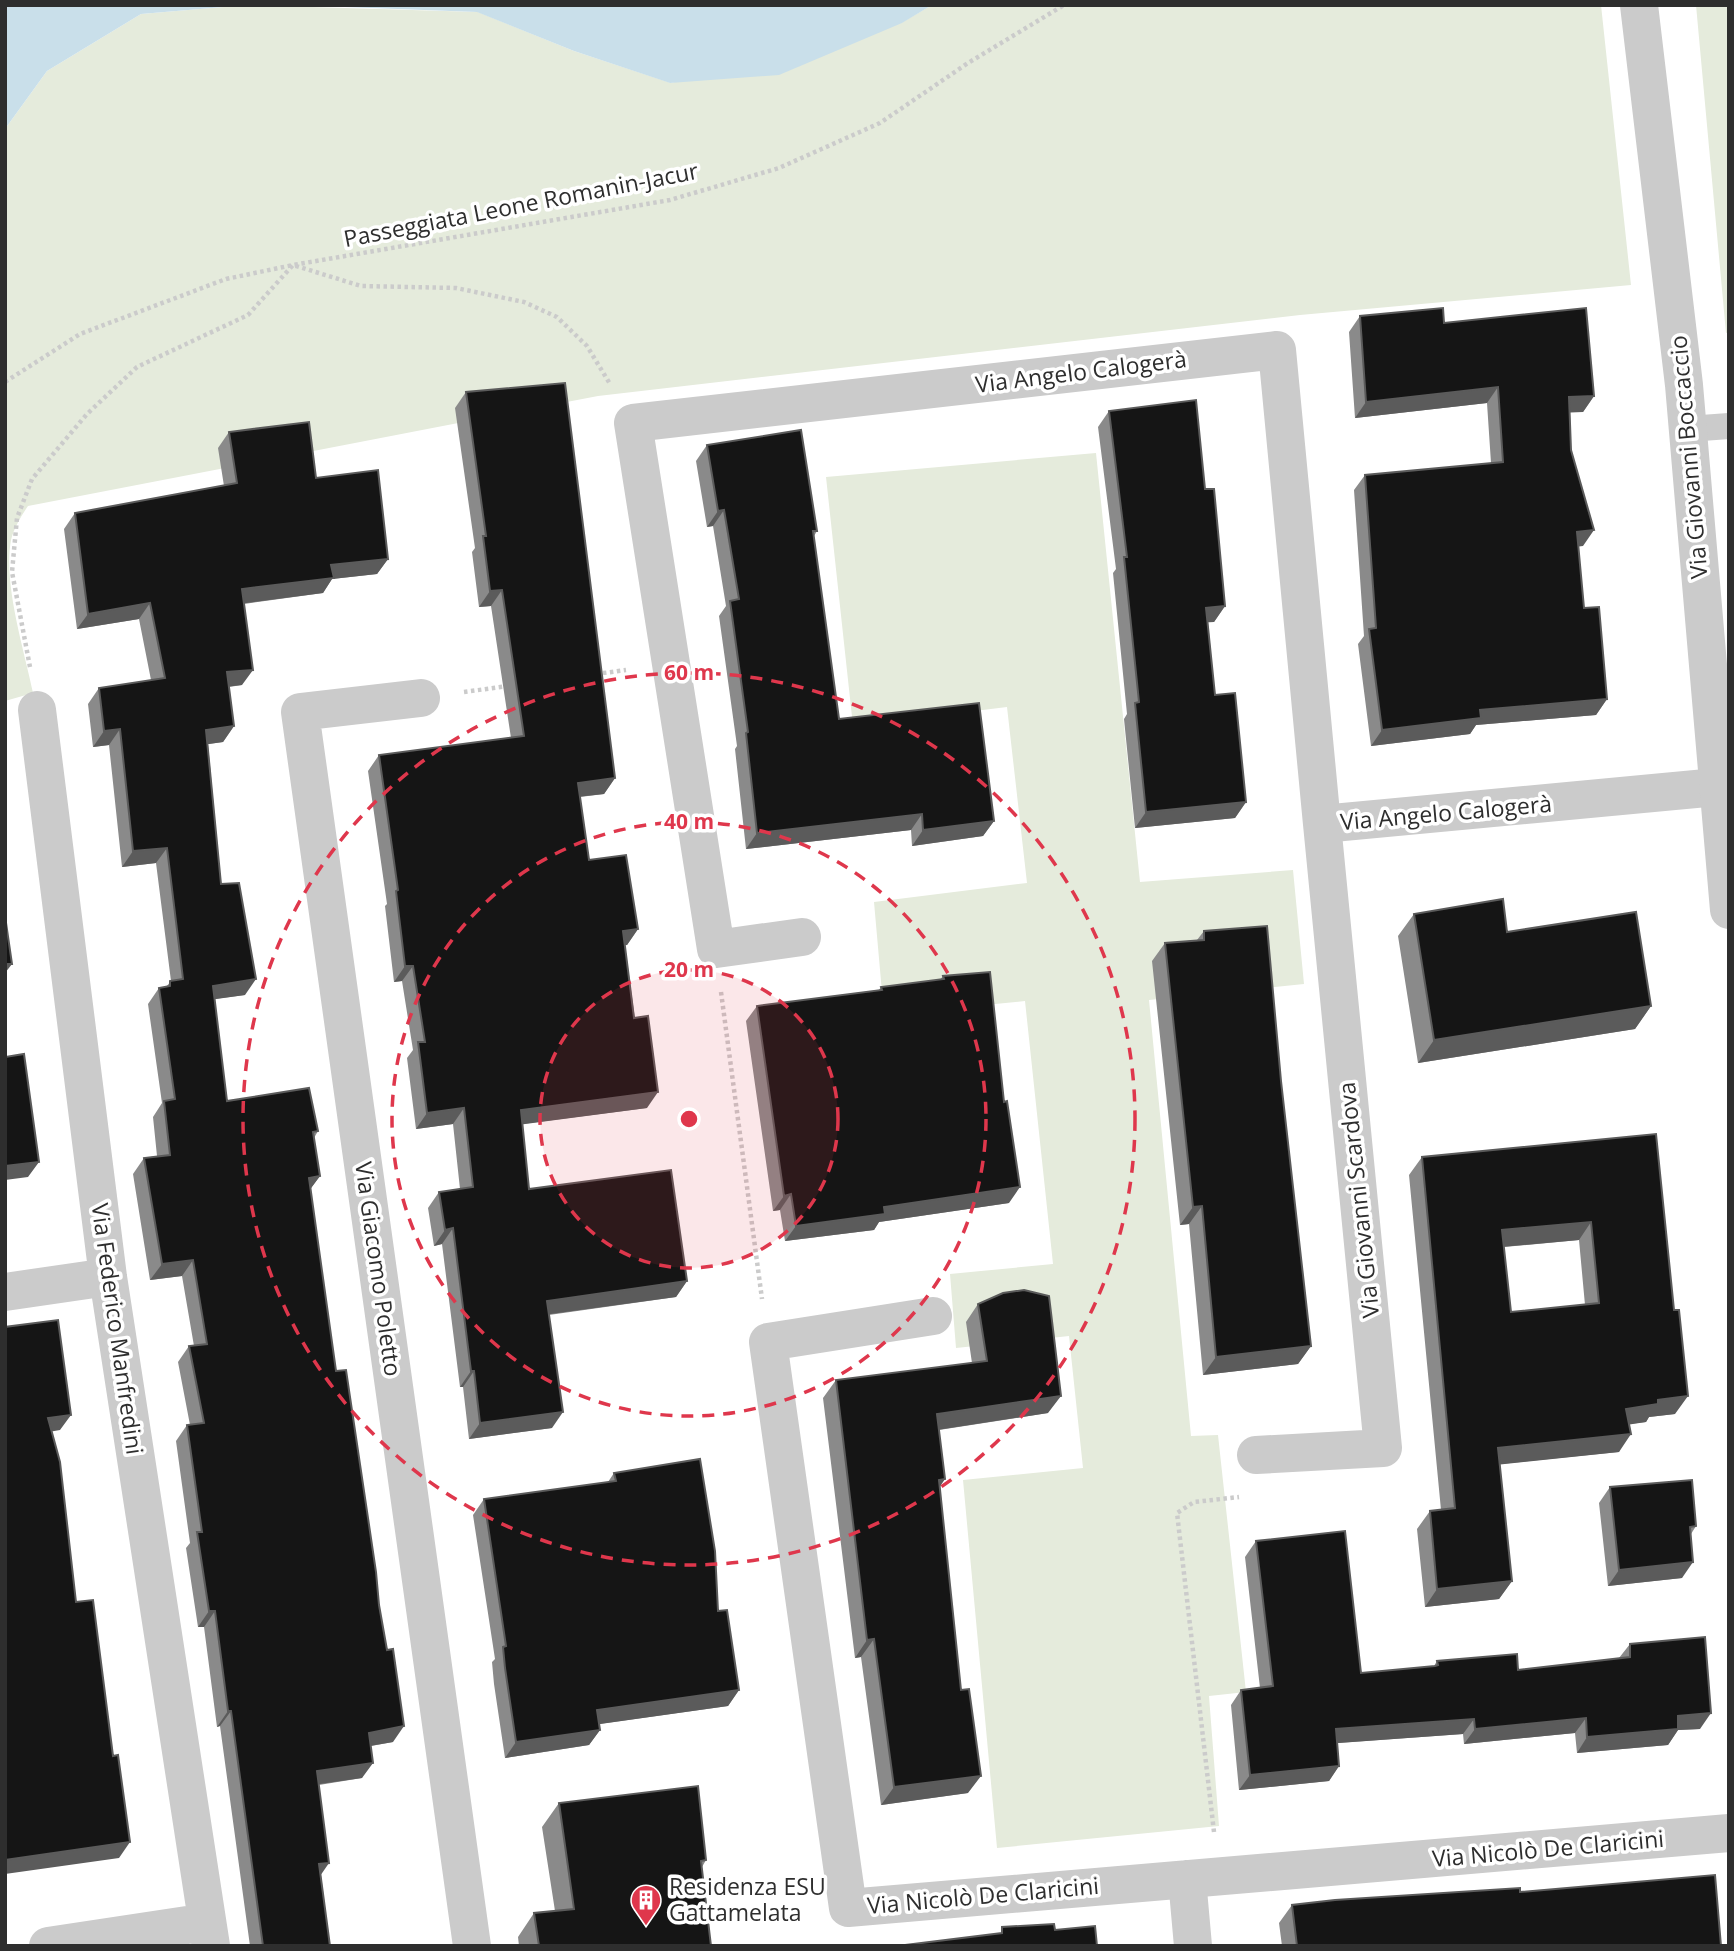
<svg xmlns="http://www.w3.org/2000/svg" width="1734" height="1951" viewBox="0 0 1734 1951" font-family="'Open Sans',sans-serif">
  <style>
    .green { fill: #e5ebdc }
    .water { fill: #c9dfea }
    .lines { fill: none; stroke-linecap: round; stroke-linejoin: round }
    .path { stroke: #cbcbcb; stroke-width: 4.5; stroke-dasharray: 3.5 3.5; stroke-linecap: butt }
    .service { stroke: #cbcbcb; stroke-width: 26 }
    .minor { stroke: #cbcbcb; stroke-width: 38 }
    .tertiary { stroke: #cbcbcb; stroke-width: 38 }
    .wall { fill: #8a8a8a; fill-rule: evenodd }
    .shaded-wall { fill: #5b5b5b }
    .building { fill: #151515; stroke: #5b5b5b; stroke-width: 2; fill-rule: evenodd }
    .ring { fill: none; stroke: #df374c; stroke-width: 3.5; stroke-dasharray: 12 9 }
    .labels { text-anchor: middle; stroke-width: 7; stroke-linejoin: round; paint-order: stroke }
    .street-label { font-size: 23px; fill: #2e2e2e; stroke: #fff }
    .poi-label { font-size: 23px; fill: #2e2e2e; stroke: #fff; text-anchor: start }
    .centre { fill: #df374c; stroke: #fff; stroke-width: 3.5 }
    .ring-label { font-size: 21px; text-anchor: middle; font-weight: bold; fill: #df374c; stroke: #fff; stroke-width: 7; stroke-linejoin: round; paint-order: stroke }
  </style>
  <rect width="100%" height="100%" fill="#fff"/>
  <path class="green" d="M 247,5 L 478,12 L 574,51 L 671,83 L 901,23 L 932,5 L 1601,5 L 1631,285 L 1300,315 L 598,396 L 28,506 C 21,516 14,528 11,540 C 3,584 24,649 33,693 L 5,701 L 5,129 L 47,71 L 141,14 Z
    M 1696,5 L 1729,5 L 1729,332 L 1726,333 Z
    M 1096,453 L 1140,882 L 1293,870 L 1304,984 L 1149,1000 L 1191,1436 L 1218,1435 L 1246,1692 L 1209,1696 L 1219,1826 L 997,1848 L 963,1480 L 1083,1468 L 1069,1336 L 956,1348 L 950,1274 L 1053,1264 L 1025,1001 L 884,1015 L 874,902 L 1027,883 L 1007,707 L 853,726 L 826,477 Z"/>
  <path class="water" d="M 5,5 L 247,5 L 141,14 L 47,71 L 5,129 Z
    M 292,5 L 932,5 L 902,23 L 779,75 L 670,83 L 574,51 L 477,12 Z"/>
  <g class="lines">
    <path class="path" d="M 5,382 L 80,334 L 226,279 L 293,265 L 670,200 L 779,168 L 880,123 L 968,63 L 1064,5
      M 30,667 L 12,572 L 17,518 L 32,479 L 87,414 L 137,367 L 248,315 L 293,265 L 361,286 L 456,288 L 524,302 L 557,317 L 587,346 L 610,384
      M 596,674 L 626,670
      M 464,692 L 508,686
      M 721,992 L 762,1299
      M 1214,1832 L 1177,1513 L 1194,1502 L 1239,1497"/>
    <path class="service" d="M 1688,429 L 1729,426"/>
    <path class="minor" d="M 421,698 L 300,712 L 472,1946
      M 37,710 L 108,1277 L 211,1946
      M 802,937 L 716,949 L 633,423 L 1277,350 L 1322,824 L 1717,787
      M 5,1292 L 108,1277
      M 933,1316 L 768,1342 L 848,1908 L 1729,1833
      M 1256,1455 L 1383,1448 L 1322,824
      M 1187,1879 L 1193,1946
      M 48,1946 L 207,1922"/>
    <path class="tertiary" d="M 1639,5 L 1684,385 L 1729,910"/>
  </g>
  <path class="wall" d="M 1360,316 L 1444,323 L 1594,396 L 1583,412 L 1570,412 L 1571,450 L 1583,546 L 1578,546 L 1584,608 L 1607,699 L 1596,715 L 1476,725 L 1470,734 L 1371,746 L 1358,644 L 1364,636 L 1354,490 L 1365,475 L 1491,463 L 1487,403 L 1355,418 L 1349,332 Z
    M 466,392 L 615,778 L 604,794 L 580,797 L 589,860 L 638,929 L 627,945 L 625,945 L 647,1108 L 522,1124 L 529,1189 L 687,1281 L 676,1297 L 549,1315 L 552,1428 L 469,1439 L 463,1387 L 460,1387 L 442,1244 L 434,1246 L 428,1208 L 439,1192 L 460,1189 L 453,1124 L 416,1129 L 407,1058 L 413,1050 L 402,981 L 394,982 L 385,906 L 387,904 L 368,771 L 379,755 L 511,738 L 491,606 L 479,607 L 472,552 L 475,548 L 455,408 Z
    M 1109,411 L 1205,489 L 1225,606 L 1214,622 L 1208,622 L 1215,695 L 1246,802 L 1235,818 L 1135,828 L 1124,719 L 1127,714 L 1113,573 L 1116,569 L 1098,427 Z
    M 229,432 L 316,478 L 388,559 L 377,574 L 332,579 L 323,593 L 244,604 L 242,685 L 229,687 L 234,726 L 223,742 L 208,744 L 221,884 L 245,995 L 214,999 L 227,1101 L 318,1131 L 314,1138 L 320,1176 L 310,1189 L 336,1371 L 379,1605 L 393,1742 L 371,1746 L 362,1778 L 319,1785 L 321,1875 L 330,1946 L 250,1946 L 220,1726 L 217,1727 L 204,1627 L 198,1627 L 186,1548 L 190,1543 L 176,1441 L 187,1425 L 190,1425 L 178,1362 L 189,1346 L 194,1346 L 182,1276 L 150,1280 L 133,1174 L 144,1158 L 157,1156 L 153,1117 L 162,1103 L 148,1004 L 159,988 L 166,987 L 171,981 L 156,863 L 122,867 L 109,745 L 93,747 L 88,704 L 99,688 L 151,680 L 139,619 L 77,629 L 64,529 L 75,513 L 224,486 L 218,448 Z
    M 707,445 L 817,531 L 814,536 L 839,719 L 994,821 L 983,836 L 912,846 L 911,830 L 746,849 L 735,749 L 737,746 L 719,616 L 726,606 L 713,526 L 707,527 L 696,461 Z
    M 1414,914 L 1507,932 L 1651,1006 L 1635,1029 L 1418,1063 L 1398,936 Z
    M 1204,931 L 1281,1081 L 1311,1346 L 1298,1364 L 1203,1375 L 1189,1224 L 1180,1225 L 1152,961 L 1165,943 L 1197,940 Z
    M 943,976 L 1009,1203 L 879,1222 L 874,1230 L 785,1241 L 780,1210 L 773,1211 L 746,1021 L 757,1006 L 879,990 L 881,987 L 940,980 Z
    M 1656,1134 L 1675,1414 L 1649,1417 L 1646,1422 L 1629,1424 L 1619,1452 L 1500,1464 L 1512,1581 L 1499,1599 L 1425,1607 L 1417,1529 L 1430,1511 L 1441,1510 L 1409,1175 L 1422,1157 ZM 1579,1240 L 1585,1305 L 1511,1312 L 1504,1247 Z
    M 978,1304 L 1048,1413 L 939,1430 L 940,1487 L 968,1793 L 881,1805 L 861,1657 L 855,1658 L 823,1398 L 836,1380 L 972,1363 L 966,1322 Z
    M 614,1473 L 718,1611 L 739,1690 L 728,1706 L 599,1724 L 600,1730 L 589,1745 L 505,1758 L 494,1684 L 492,1662 L 495,1659 L 473,1515 L 484,1499 L 608,1482 Z
    M 1610,1487 L 1696,1526 L 1691,1534 L 1682,1578 L 1608,1586 L 1599,1503 Z
    M 1256,1541 L 1361,1673 L 1434,1666 L 1437,1661 L 1518,1670 L 1619,1658 L 1630,1644 L 1700,1729 L 1678,1730 L 1668,1745 L 1577,1753 L 1575,1733 L 1464,1744 L 1463,1734 L 1337,1743 L 1339,1766 L 1329,1781 L 1239,1790 L 1231,1705 L 1241,1690 L 1260,1688 L 1245,1557 Z
    M 559,1803 L 706,1860 L 702,1867 L 711,1946 L 519,1946 L 518,1937 L 534,1913 L 555,1911 L 542,1827 Z
    M 1520,1892 L 1721,1946 L 1282,1946 L 1279,1923 L 1292,1905 Z"/>
  <path class="shaded-wall" d="M 1498,387 L 1487,403 L 1355,418 L 1366,402 Z
    M 1594,396 L 1583,412 L 1558,413 L 1569,397 Z
    M 724,510 L 713,526 L 707,527 L 718,511 Z
    M 1594,530 L 1583,546 L 1566,548 L 1577,532 Z
    M 388,559 L 377,574 L 332,579 L 323,593 L 231,605 L 242,589 L 331,565 Z
    M 502,590 L 491,606 L 479,607 L 490,591 Z
    M 150,603 L 139,619 L 77,629 L 88,614 Z
    M 1225,606 L 1214,622 L 1195,623 L 1206,608 Z
    M 253,670 L 242,685 L 216,688 L 227,672 Z
    M 1607,699 L 1596,715 L 1476,725 L 1470,734 L 1371,746 L 1382,730 L 1480,710 Z
    M 234,726 L 223,742 L 195,746 L 206,730 Z
    M 120,729 L 109,745 L 93,747 L 104,731 Z
    M 615,778 L 604,794 L 567,798 L 578,783 Z
    M 1246,802 L 1235,818 L 1135,828 L 1146,812 Z
    M 922,814 L 911,830 L 746,849 L 757,833 Z
    M 994,821 L 983,836 L 912,846 L 923,830 Z
    M 167,848 L 156,863 L 122,867 L 133,851 Z
    M 638,929 L 627,945 L 612,947 L 623,931 Z
    M 5,964 L 12,964 L 5,973 Z
    M 405,966 L 413,966 L 402,981 L 394,982 Z
    M 256,979 L 245,995 L 202,1001 L 213,986 Z
    M 1651,1006 L 1635,1029 L 1418,1063 L 1434,1040 Z
    M 658,1092 L 647,1108 L 510,1126 L 521,1110 Z
    M 464,1108 L 453,1124 L 416,1129 L 427,1113 Z
    M 39,1162 L 28,1177 L 5,1180 L 5,1166 Z
    M 320,1176 L 309,1191 L 309,1178 Z
    M 1020,1187 L 1009,1203 L 879,1222 L 874,1230 L 785,1241 L 796,1226 L 884,1207 Z
    M 791,1194 L 780,1210 L 773,1211 L 784,1196 Z
    M 1202,1206 L 1189,1224 L 1180,1225 L 1193,1207 Z
    M 1591,1222 L 1579,1240 L 1490,1248 L 1502,1230 Z
    M 453,1228 L 442,1244 L 434,1246 L 445,1230 Z
    M 193,1260 L 182,1276 L 150,1280 L 162,1264 Z
    M 687,1281 L 676,1297 L 536,1316 L 547,1301 Z
    M 1311,1346 L 1298,1364 L 1203,1375 L 1216,1357 Z
    M 471,1371 L 474,1371 L 463,1387 L 460,1387 Z
    M 1061,1396 L 1048,1413 L 924,1432 L 937,1414 Z
    M 1688,1396 L 1675,1414 L 1649,1417 L 1646,1422 L 1613,1427 L 1626,1409 L 1658,1400 Z
    M 563,1412 L 552,1428 L 469,1439 L 480,1423 Z
    M 71,1415 L 60,1430 L 37,1434 L 48,1418 Z
    M 1631,1434 L 1619,1452 L 1486,1466 L 1498,1448 Z
    M 945,1479 L 933,1497 L 939,1480 Z
    M 1693,1562 L 1682,1578 L 1608,1586 L 1619,1570 Z
    M 1512,1581 L 1499,1599 L 1425,1607 L 1437,1589 Z
    M 209,1611 L 215,1611 L 204,1627 L 198,1627 Z
    M 874,1639 L 861,1657 L 855,1658 L 867,1640 Z
    M 739,1690 L 728,1706 L 586,1726 L 597,1710 Z
    M 228,1711 L 231,1711 L 220,1726 L 217,1727 Z
    M 1711,1713 L 1700,1729 L 1678,1730 L 1668,1745 L 1577,1753 L 1587,1737 L 1678,1716 Z
    M 1586,1718 L 1575,1733 L 1464,1744 L 1475,1729 Z
    M 1474,1719 L 1463,1734 L 1325,1744 L 1336,1729 Z
    M 404,1726 L 393,1742 L 358,1748 L 369,1733 Z
    M 600,1730 L 589,1745 L 505,1758 L 516,1742 Z
    M 373,1763 L 362,1778 L 306,1786 L 317,1771 Z
    M 1339,1766 L 1329,1781 L 1239,1790 L 1250,1775 Z
    M 981,1776 L 968,1793 L 881,1805 L 894,1787 Z
    M 130,1842 L 119,1858 L 5,1874 L 5,1860 Z
    M 329,1863 L 318,1879 L 319,1864 Z"/>
  <path class="building" d="M 1443,308 L 1444,323 L 1586,308 L 1594,396 L 1569,397 L 1571,450 L 1594,530 L 1577,532 L 1584,608 L 1599,607 L 1607,699 L 1480,710 L 1481,718 L 1382,730 L 1369,629 L 1376,628 L 1365,475 L 1503,462 L 1498,387 L 1366,402 L 1360,316 Z
    M 565,383 L 615,778 L 578,783 L 589,860 L 626,855 L 638,929 L 623,931 L 634,1018 L 648,1016 L 658,1092 L 521,1110 L 529,1189 L 671,1170 L 687,1281 L 547,1301 L 563,1412 L 480,1423 L 474,1371 L 471,1371 L 453,1228 L 445,1230 L 439,1192 L 473,1187 L 464,1108 L 427,1113 L 418,1042 L 425,1042 L 413,966 L 405,966 L 396,891 L 398,890 L 379,755 L 524,736 L 502,590 L 490,591 L 483,536 L 486,536 L 466,392 Z
    M 1196,400 L 1205,489 L 1214,489 L 1225,606 L 1206,608 L 1215,695 L 1235,693 L 1246,802 L 1146,812 L 1135,703 L 1139,702 L 1124,557 L 1127,557 L 1109,411 Z
    M 309,422 L 316,478 L 378,470 L 388,559 L 331,565 L 334,578 L 242,589 L 253,670 L 227,672 L 234,726 L 206,730 L 221,884 L 239,883 L 256,979 L 213,986 L 227,1101 L 309,1088 L 318,1131 L 313,1132 L 320,1176 L 309,1178 L 336,1371 L 346,1370 L 376,1572 L 379,1605 L 387,1650 L 393,1649 L 404,1726 L 369,1733 L 373,1763 L 317,1771 L 329,1863 L 319,1864 L 330,1946 L 262,1946 L 263,1946 L 231,1711 L 228,1711 L 215,1611 L 209,1611 L 197,1532 L 202,1532 L 187,1425 L 204,1423 L 189,1346 L 207,1344 L 193,1260 L 162,1264 L 144,1158 L 170,1155 L 164,1101 L 175,1099 L 159,988 L 170,986 L 170,981 L 183,979 L 167,848 L 133,851 L 120,729 L 104,731 L 99,688 L 165,678 L 150,603 L 88,614 L 75,513 L 237,483 L 229,432 Z
    M 801,430 L 817,531 L 813,531 L 839,719 L 979,703 L 994,821 L 923,830 L 922,814 L 757,833 L 746,733 L 748,732 L 730,601 L 739,599 L 724,510 L 718,511 L 707,445 Z
    M 1503,899 L 1507,932 L 1636,912 L 1651,1006 L 1434,1040 L 1414,914 Z
    M 5,916 L 12,964 L 5,964 Z
    M 1267,926 L 1281,1081 L 1311,1346 L 1216,1357 L 1202,1206 L 1193,1207 L 1165,943 L 1204,940 L 1204,931 Z
    M 990,972 L 1004,1102 L 1007,1101 L 1020,1187 L 884,1207 L 885,1214 L 796,1226 L 791,1194 L 784,1196 L 757,1006 L 882,990 L 881,987 L 944,979 L 943,976 Z
    M 24,1054 L 39,1162 L 5,1166 L 5,1057 Z
    M 1656,1134 L 1674,1310 L 1679,1310 L 1688,1396 L 1658,1400 L 1658,1404 L 1626,1409 L 1631,1434 L 1498,1448 L 1512,1581 L 1437,1589 L 1430,1511 L 1455,1508 L 1422,1157 ZM 1591,1222 L 1599,1303 L 1511,1312 L 1502,1230 Z
    M 1024,1290 L 1049,1296 L 1061,1396 L 937,1414 L 945,1479 L 939,1480 L 961,1690 L 969,1689 L 981,1776 L 894,1787 L 874,1639 L 867,1640 L 836,1380 L 987,1361 L 978,1304 L 1003,1293 Z
    M 58,1320 L 71,1415 L 48,1418 L 60,1462 L 76,1602 L 93,1600 L 113,1756 L 118,1755 L 130,1842 L 5,1860 L 5,1327 Z
    M 700,1459 L 715,1551 L 718,1611 L 727,1610 L 739,1690 L 597,1710 L 600,1730 L 516,1742 L 505,1668 L 503,1647 L 506,1646 L 484,1499 L 616,1481 L 614,1473 Z
    M 1692,1480 L 1696,1526 L 1690,1527 L 1693,1562 L 1619,1570 L 1610,1487 Z
    M 1345,1531 L 1361,1673 L 1435,1666 L 1438,1665 L 1437,1661 L 1517,1654 L 1518,1670 L 1630,1657 L 1630,1644 L 1705,1637 L 1711,1713 L 1678,1716 L 1678,1729 L 1587,1737 L 1586,1718 L 1475,1729 L 1474,1719 L 1336,1729 L 1339,1766 L 1250,1775 L 1241,1690 L 1273,1686 L 1256,1541 Z
    M 698,1786 L 706,1860 L 701,1861 L 711,1946 L 539,1946 L 534,1913 L 574,1909 L 559,1803 Z
    M 1715,1875 L 1721,1946 L 1297,1946 L 1292,1905 L 1335,1900 L 1520,1888 L 1520,1892 Z
    M 1054,1924 L 1055,1930 L 1095,1926 L 1097,1946 L 897,1946 L 1002,1933 L 1002,1927 Z"/>
  <circle cx="689" cy="1119" r="149" fill="#df374c" fill-opacity=".12"/>
  <g class="ring">
    <circle cx="689" cy="1119" r="149"/>
    <circle cx="689" cy="1119" r="297"/>
    <circle cx="689" cy="1119" r="446"/>
  </g>
  <defs>
    <g id="building-pin" transform="scale(1.575)"><path d="M0 17L-7.5 6A9.5 9.5 0 1 1 7.5 6Z" fill="#df374c" stroke="#fff"/><path d="M-4-6H4V6H1V3H-1V6H-4ZM-2.5-4.3h1.7v1.8h-1.7ZM.8-4.3h1.7v1.8H.8ZM-2.5-1h1.7V.8h-1.7ZM.8-1h1.7V.8H.8Z" fill="#fff"/></g>
  </defs>
  <g fill-rule="evenodd">
    <use href="#building-pin" x="646" y="1900"/>
  </g>
  <g class="labels">
    <g class="street-label">
      <text transform="translate(521 205) rotate(-11)" y="8">Passeggiata Leone Romanin-Jacur</text>
      <text transform="translate(1081 372) rotate(-7)" y="8">Via Angelo Calogerà</text>
      <text transform="translate(1689 457) rotate(-95)" y="8">Via Giovanni Boccaccio</text>
      <text transform="translate(1446 813) rotate(-5)" y="8">Via Angelo Calogerà</text>
      <text transform="translate(1359 1200) rotate(-96)" y="8">Via Giovanni Scardova</text>
      <text transform="translate(378 1269) rotate(82)" y="8">Via Giacomo Poletto</text>
      <text transform="translate(117 1329) rotate(82)" y="8">Via Federico Manfredini</text>
      <text transform="translate(1548 1849) rotate(-5)" y="8">Via Nicolò De Claricini</text>
      <text transform="translate(983 1896) rotate(-5)" y="8">Via Nicolò De Claricini</text>
    </g>
    <g class="poi-label">
      <text x="669" y="1895">Residenza ESU<tspan x="669" dy="26">Gattamelata</tspan></text>
    </g>
  </g>
  <circle cx="689" cy="1119" r="10" class="centre"/>
  <g class="ring-label">
    <text x="689" y="680">60 m</text>
    <text x="689" y="829">40 m</text>
    <text x="689" y="977">20 m</text>
  </g>
  <rect width="1734" height="1951" fill="none" stroke="#2e2e2e" stroke-width="14"/>
</svg>
